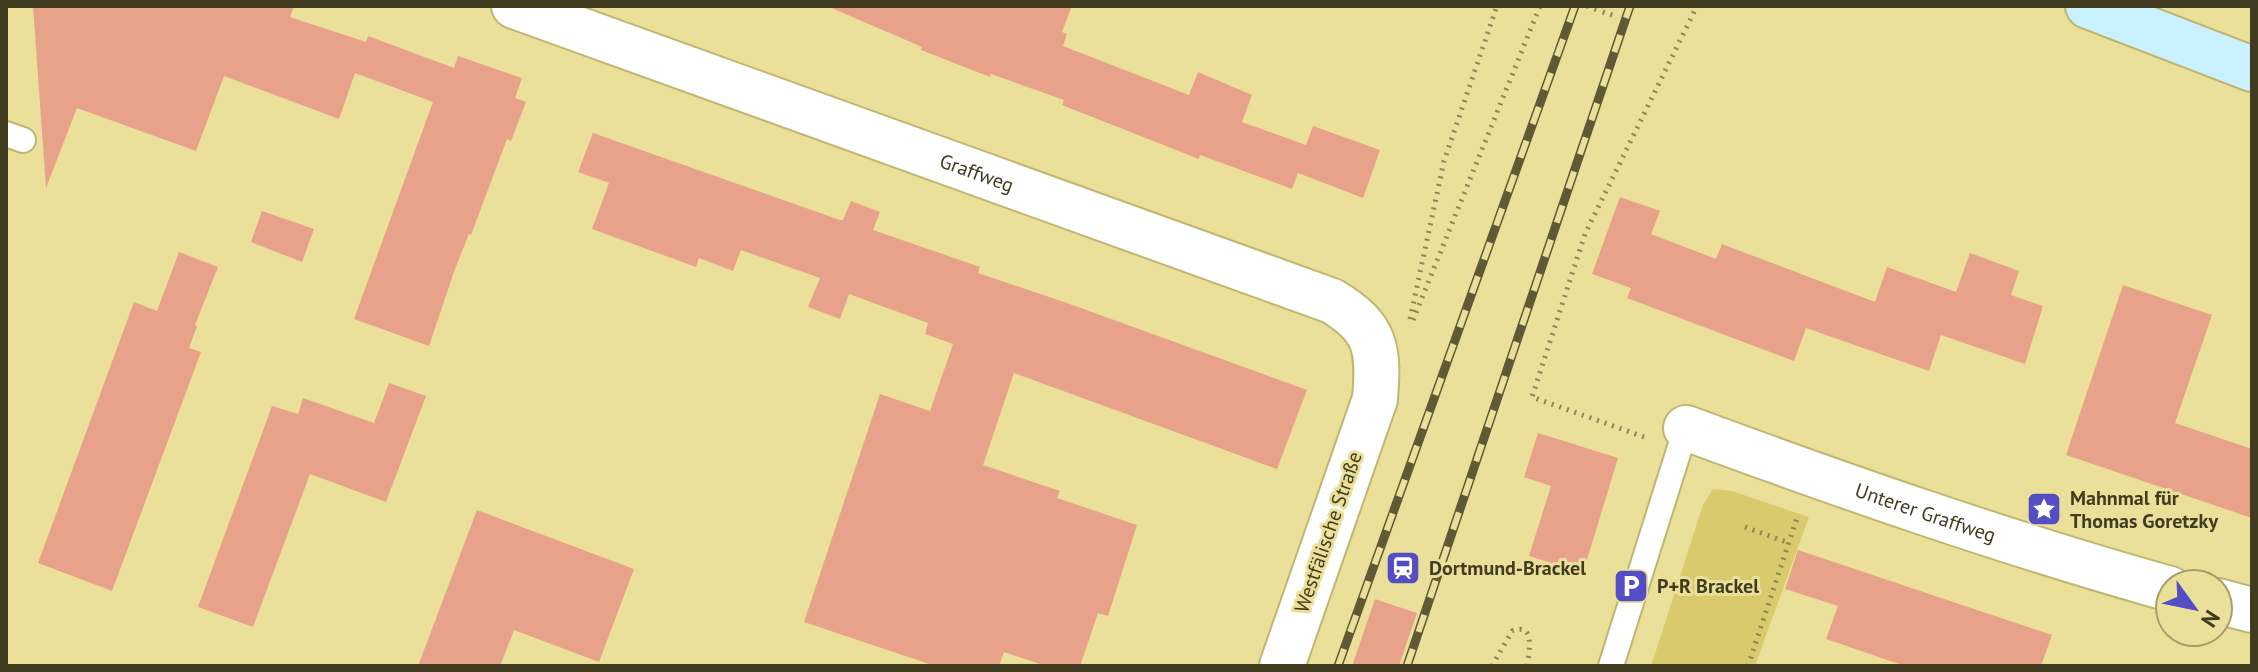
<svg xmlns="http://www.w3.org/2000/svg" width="2258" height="672" viewBox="0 0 2258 672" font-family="'PT Sans',sans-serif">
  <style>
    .green { fill: #d9ca6d }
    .building { fill: #e7a289 }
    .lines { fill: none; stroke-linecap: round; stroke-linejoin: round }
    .service-casing { stroke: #c0b671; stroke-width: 28 }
    .minor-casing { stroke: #c0b671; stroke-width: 48 }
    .secondary-casing { stroke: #c0b671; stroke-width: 48 }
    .path { stroke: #8e8656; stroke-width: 5; stroke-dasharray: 2 6; stroke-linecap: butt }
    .service { stroke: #fff; stroke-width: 24 }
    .minor { stroke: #fff; stroke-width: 44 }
    .secondary { stroke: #c9f2fe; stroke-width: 44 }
    .rail-casing { stroke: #605935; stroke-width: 9 }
    .rail { stroke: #ebe09a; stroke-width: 6; stroke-dasharray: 18; stroke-linecap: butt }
    .labels { text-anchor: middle; stroke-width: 6; stroke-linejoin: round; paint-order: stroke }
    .street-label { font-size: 20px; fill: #413c1f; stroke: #ebe09a }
    .poi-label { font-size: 20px; font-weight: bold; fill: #413c1f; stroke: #ebe09a; text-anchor: start }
  </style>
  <rect width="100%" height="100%" fill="#ebe09a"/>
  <path class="green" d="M 1713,489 L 1732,491 L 1809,517 L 1755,666 L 1651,666 L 1703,505 Z"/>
  <path class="building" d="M 33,6 L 294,6 L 290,17 L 366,42 L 368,36 L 454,68 L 458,56 L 522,78 L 515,98 L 526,102 L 511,141 L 507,139 L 471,235 L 469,234 L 455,269 L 429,346 L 354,319 L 433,102 L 355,73 L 339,119 L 224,76 L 196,151 L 77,108 L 46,188 Z
    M 827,6 L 1072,6 L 1062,32 L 1067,34 L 1063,46 L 1189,95 L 1198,72 L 1252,95 L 1242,122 L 1306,145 L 1313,126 L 1380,150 L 1363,198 L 1298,173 L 1292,189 L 1200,155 L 1199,159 L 1062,105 L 1064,100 L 991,74 L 990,77 L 921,50 L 922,47 Z
    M 593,133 L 840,220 L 843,220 L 851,201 L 880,212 L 873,230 L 980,267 L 978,273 L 1067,303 L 1307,390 L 1277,469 L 1014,373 L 983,465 L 1060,491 L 1057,498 L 1137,525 L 1108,616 L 1098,613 L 1080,666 L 1046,666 L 1004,652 L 999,666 L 935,666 L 804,622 L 880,394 L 930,411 L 953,344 L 925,334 L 928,323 L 849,294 L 840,319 L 808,307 L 820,278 L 741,250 L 733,271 L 699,258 L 696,267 L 592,229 L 609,183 L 578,172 Z
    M 1620,197 L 1660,211 L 1651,234 L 1716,259 L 1722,244 L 1875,302 L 1887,267 L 1956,292 L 1970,253 L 2019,271 L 2011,295 L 2043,306 L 2025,364 L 1941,335 L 1929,371 L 1806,328 L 1794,361 L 1627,298 L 1631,288 L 1592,274 Z
    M 262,211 L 314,229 L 302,262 L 251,242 Z
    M 179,252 L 218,267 L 195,325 L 197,326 L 189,348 L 201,352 L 112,591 L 38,563 L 134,302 L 157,311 Z
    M 2123,285 L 2212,315 L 2175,423 L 2252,449 L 2252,518 L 2066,455 Z
    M 389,383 L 426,396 L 386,502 L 310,474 L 253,627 L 198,607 L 272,406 L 298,414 L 303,398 L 374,423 Z
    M 1538,433 L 1618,458 L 1583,573 L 1529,556 L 1551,486 L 1524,477 Z
    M 477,510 L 634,569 L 599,662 L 514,630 L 500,666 L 418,666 Z
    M 1798,550 L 2052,635 L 2041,666 L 1905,666 L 1826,639 L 1838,606 L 1785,589 Z
    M 1375,599 L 1417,613 L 1399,666 L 1352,666 Z"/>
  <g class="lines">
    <g class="service-casing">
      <path id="service" d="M 6,134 L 23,140
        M 1611,666 L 1686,428"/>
    </g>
    <g class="minor-casing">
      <g id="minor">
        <path id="s1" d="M 514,6 L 1332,301 C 1377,328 1379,349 1375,399 L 1282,666"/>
        <path id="s2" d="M 1686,428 C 1846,487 2006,543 2170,589"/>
        <path d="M 2218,601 L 2252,610"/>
      </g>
    </g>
    <g class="secondary-casing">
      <path id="secondary" d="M 2088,6 L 2252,69"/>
    </g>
    <path class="path" d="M 1587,6 L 1600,11
      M 1601,6 L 1600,11 L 1615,16
      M 1410,319 L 1444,161 L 1497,6
      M 1413,320 L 1540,6
      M 1644,437 L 1532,397 L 1585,234 L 1697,6
      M 1745,527 L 1789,543
      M 1492,666 L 1512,631 C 1536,622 1529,651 1527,666
      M 1748,666 L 1798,515"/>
    <use href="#service" class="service"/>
    <use href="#minor" class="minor"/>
    <use href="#secondary" class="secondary"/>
    <g class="rail-casing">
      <path id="rail" d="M 1338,666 L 1575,6
        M 1407,666 L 1630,6"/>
    </g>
    <use href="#rail" class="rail"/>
  </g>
  <defs>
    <g id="sight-square" transform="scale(1.8)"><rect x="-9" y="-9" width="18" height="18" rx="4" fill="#544dc4" stroke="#ebe09a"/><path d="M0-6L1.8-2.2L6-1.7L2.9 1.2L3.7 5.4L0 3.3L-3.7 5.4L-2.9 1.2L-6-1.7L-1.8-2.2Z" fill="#fff"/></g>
    <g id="station-square" transform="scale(1.8)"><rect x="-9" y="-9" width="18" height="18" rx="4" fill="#544dc4" stroke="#ebe09a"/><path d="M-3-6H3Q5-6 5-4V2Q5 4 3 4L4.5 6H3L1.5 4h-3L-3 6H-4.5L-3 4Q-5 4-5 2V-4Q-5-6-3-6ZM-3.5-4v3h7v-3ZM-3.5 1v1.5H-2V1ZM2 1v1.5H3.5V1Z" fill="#fff"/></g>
    <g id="parking-square" transform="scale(1.8)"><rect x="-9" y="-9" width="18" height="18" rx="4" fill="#544dc4" stroke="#ebe09a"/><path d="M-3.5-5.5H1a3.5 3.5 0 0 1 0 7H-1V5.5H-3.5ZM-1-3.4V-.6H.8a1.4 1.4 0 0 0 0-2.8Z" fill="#fff"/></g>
  </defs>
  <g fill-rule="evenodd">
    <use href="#sight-square" x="2044" y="509"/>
    <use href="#station-square" x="1403" y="568"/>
    <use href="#parking-square" x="1631" y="586"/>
  </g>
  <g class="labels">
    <g class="street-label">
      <text dy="7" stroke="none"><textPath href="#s1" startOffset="492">Graffweg</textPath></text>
      <text dy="7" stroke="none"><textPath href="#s2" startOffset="254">Unterer Graffweg</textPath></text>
      <text transform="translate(1328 532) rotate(-71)" y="7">Westfälische Straße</text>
    </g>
    <g class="poi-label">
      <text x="2070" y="505">Mahnmal für<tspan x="2070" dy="23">Thomas Goretzky</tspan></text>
      <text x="1429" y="575">Dortmund-Brackel</text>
      <text x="1657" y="593">P+R Brackel</text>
    </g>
  </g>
  <rect width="2258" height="672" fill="none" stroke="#413c1f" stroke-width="16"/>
  <g transform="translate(2194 608) rotate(123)"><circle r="38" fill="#ebe09a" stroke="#a79e69" stroke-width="2"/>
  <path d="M0-6L14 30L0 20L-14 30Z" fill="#544dc4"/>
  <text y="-12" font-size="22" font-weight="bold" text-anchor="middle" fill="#413c1f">N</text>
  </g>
</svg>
